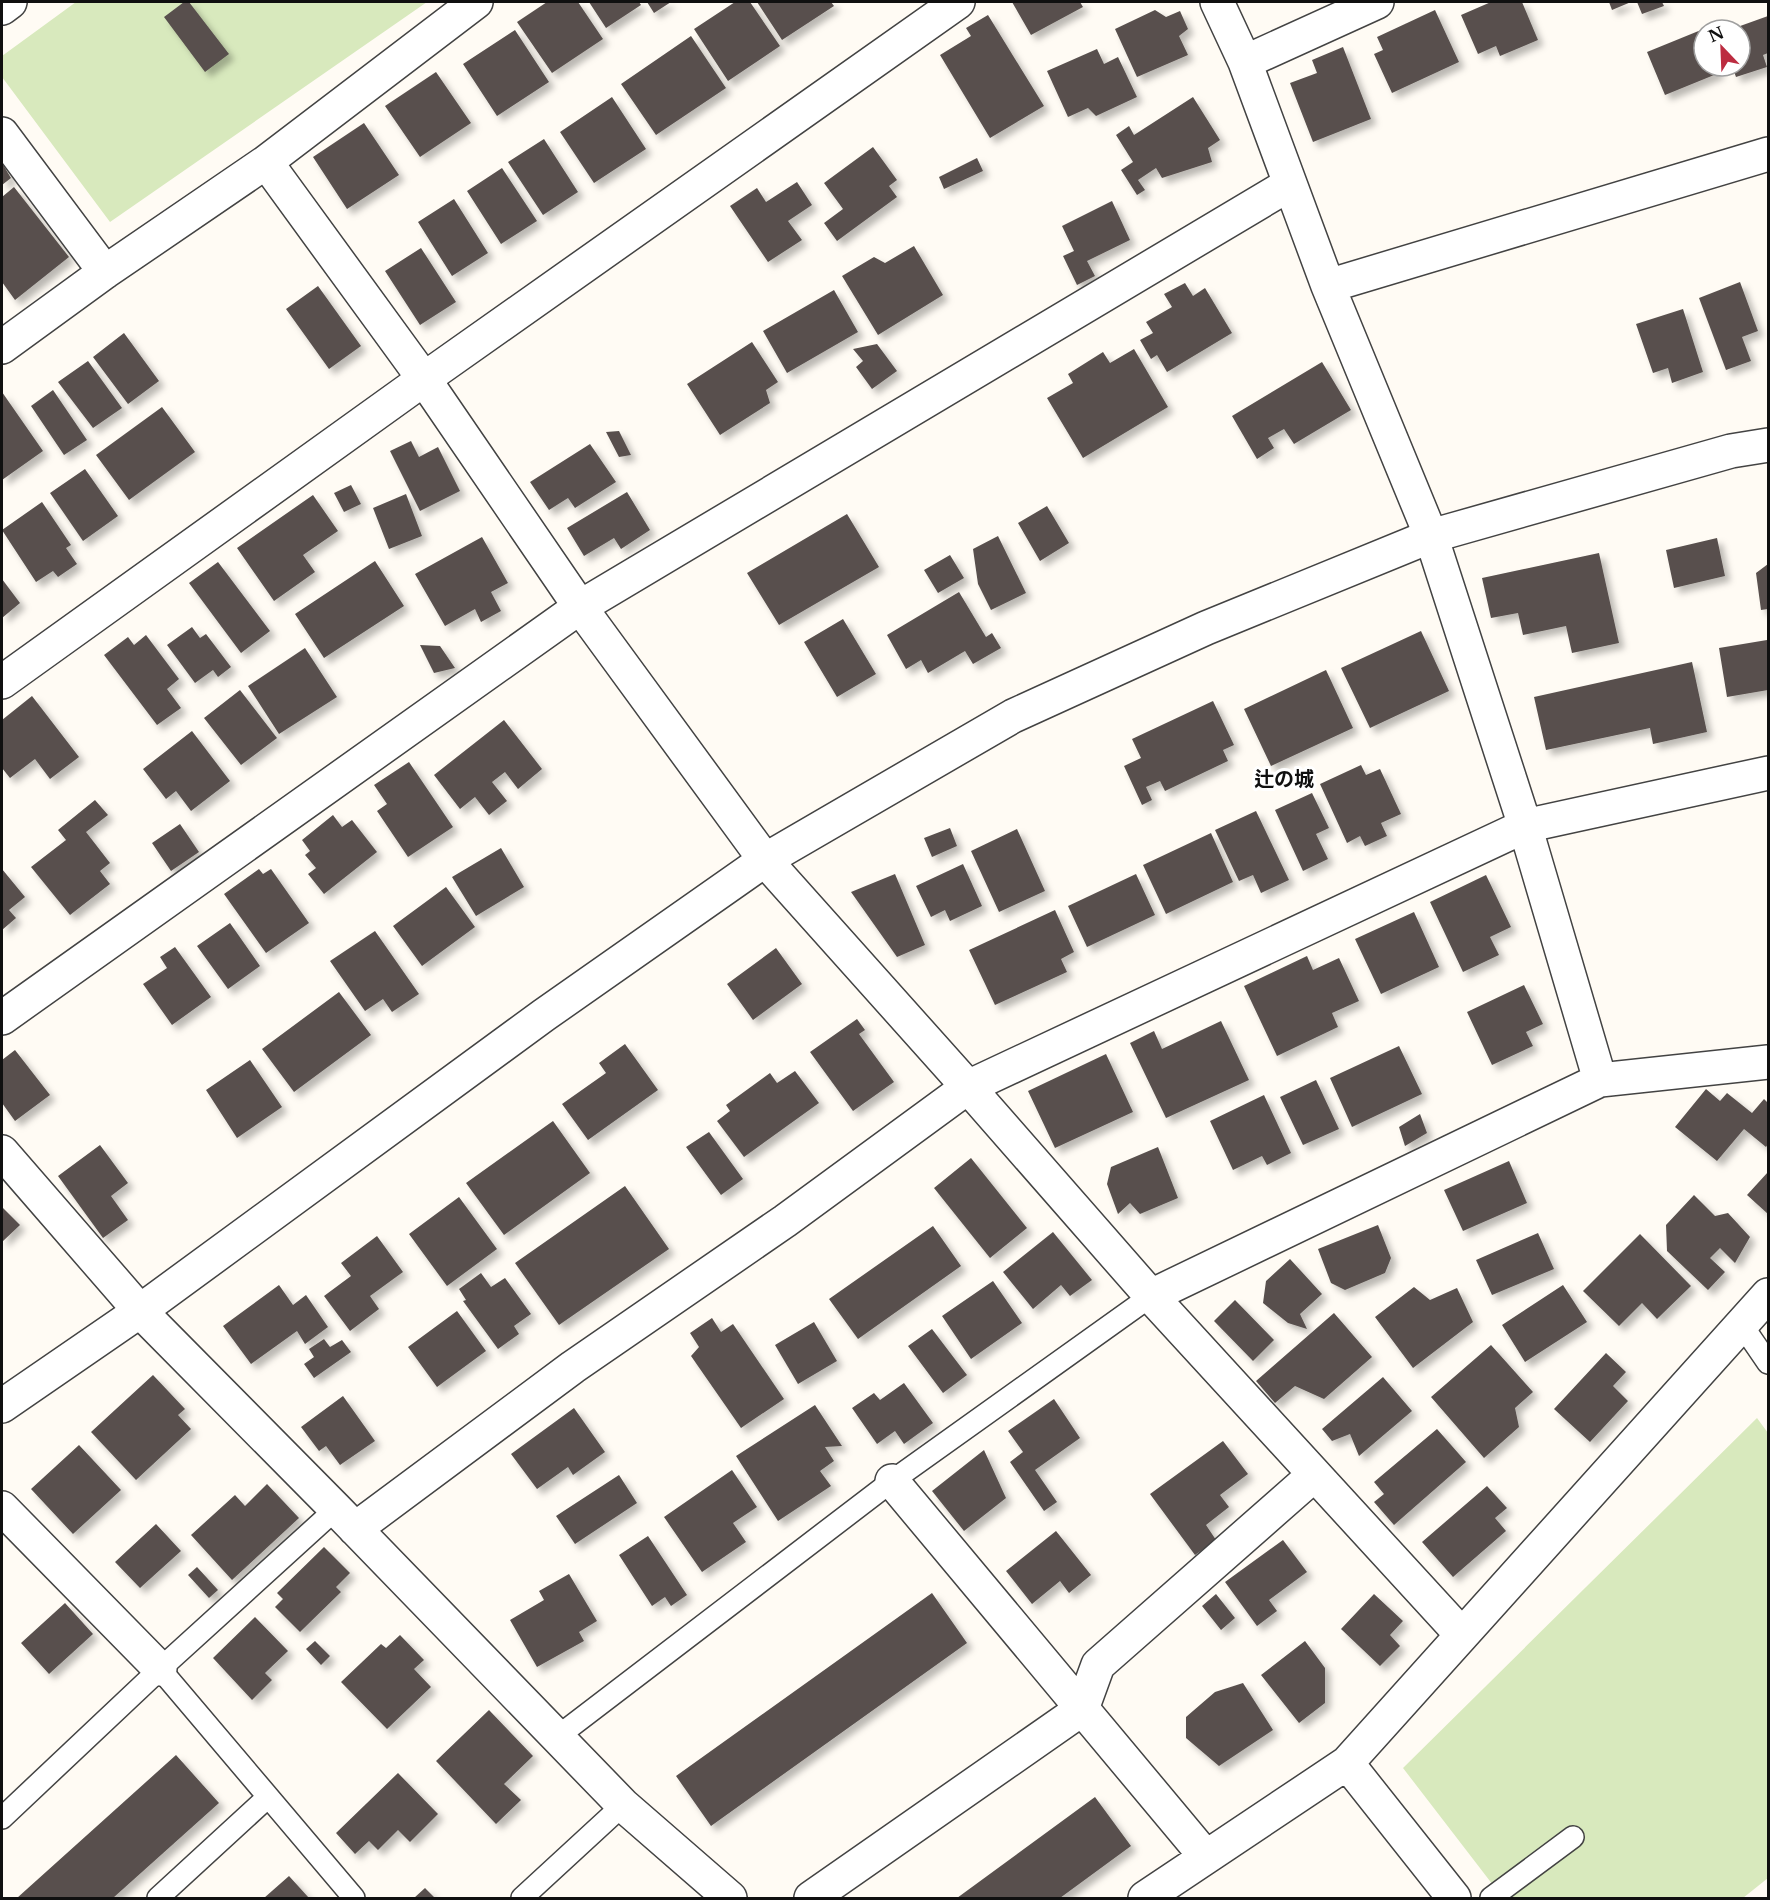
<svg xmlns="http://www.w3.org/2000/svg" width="1770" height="1900" viewBox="0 0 1770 1900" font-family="'Libre Baskerville','Noto Sans JP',serif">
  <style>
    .green { fill: #d8e9bd }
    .building { fill: #58504d; filter: url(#shadow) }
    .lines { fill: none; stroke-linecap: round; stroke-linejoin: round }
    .service-casing { stroke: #434343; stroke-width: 24 }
    .minor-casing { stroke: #434343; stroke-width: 36 }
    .tertiary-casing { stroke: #434343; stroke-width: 36 }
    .service { stroke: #fff; stroke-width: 21 }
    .minor { stroke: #fff; stroke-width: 33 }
    .tertiary { stroke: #fff; stroke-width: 33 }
    .labels { text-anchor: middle; stroke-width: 6; stroke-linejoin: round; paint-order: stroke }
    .quarter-label { font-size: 20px; font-weight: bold; fill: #101010; stroke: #fff }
  </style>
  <defs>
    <filter id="shadow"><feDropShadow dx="5.5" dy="5.5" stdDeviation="3" flood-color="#0004"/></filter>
  </defs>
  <rect width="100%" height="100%" fill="#fffbf4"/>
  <path class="green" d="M 76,2 L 427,2 L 110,222 L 2,77 L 2,56 Z
    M 1757,1418 L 1768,1433 L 1768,1878 L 1743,1898 L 1503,1898 L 1403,1768 Z"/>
  <path class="building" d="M 184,2 L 189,2 L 229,54 L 205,72 L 164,17 Z
    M 547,2 L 578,2 L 603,39 L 552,73 L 517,22 Z
    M 589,2 L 639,2 L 641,5 L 606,28 Z
    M 647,2 L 671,2 L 654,13 Z
    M 735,2 L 750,2 L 780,46 L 728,81 L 694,29 Z
    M 757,2 L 831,2 L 834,6 L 782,40 Z
    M 1012,2 L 1080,2 L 1083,7 L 1031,35 Z
    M 1491,2 L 1522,2 L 1538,40 L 1500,56 L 1496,46 L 1478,54 L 1461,15 Z
    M 1609,2 L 1631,2 L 1612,10 Z
    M 1637,2 L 1662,2 L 1664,6 L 1642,14 Z
    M 1155,10 L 1166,17 L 1180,11 L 1188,29 L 1179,36 L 1188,55 L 1137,77 L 1115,29 Z
    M 1435,10 L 1459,62 L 1392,93 L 1374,54 L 1383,50 L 1377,37 Z
    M 988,15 L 1044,106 L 990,138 L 940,55 L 971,36 L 966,28 Z
    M 1768,16 L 1768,53 L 1763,55 L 1767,67 L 1736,77 L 1732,66 L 1740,66 L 1740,30 L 1729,30 Z
    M 515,30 L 549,82 L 497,116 L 463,64 Z
    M 1701,30 L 1704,37 L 1704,66 L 1716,66 L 1719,73 L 1665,95 L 1647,52 Z
    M 691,36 L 726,88 L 656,135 L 621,84 Z
    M 1343,47 L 1371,119 L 1313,142 L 1290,83 L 1317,73 L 1312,60 Z
    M 1097,49 L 1104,64 L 1118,57 L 1137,97 L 1096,116 L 1088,108 L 1068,117 L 1047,71 Z
    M 436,72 L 471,123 L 420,157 L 385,106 Z
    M 612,97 L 646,149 L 594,183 L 560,132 Z
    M 1193,97 L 1220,140 L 1208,148 L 1212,162 L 1162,178 L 1156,168 L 1138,180 L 1145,190 L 1137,195 L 1121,170 L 1133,162 L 1116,135 L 1129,126 L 1134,135 Z
    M 364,123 L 399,175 L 347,209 L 313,157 Z
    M 544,139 L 578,192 L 543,215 L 508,162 Z
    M 873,147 L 897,180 L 889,186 L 897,197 L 837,241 L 824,223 L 843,209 L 824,183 Z
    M 977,158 L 983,171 L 944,189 L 939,177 Z
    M 2,163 L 11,178 L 2,185 Z
    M 502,168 L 537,221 L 501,244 L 467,191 Z
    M 797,182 L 812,205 L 788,221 L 802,240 L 768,262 L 730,206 L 757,188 L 766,202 Z
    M 14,187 L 69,257 L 15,300 L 2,282 L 2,197 Z
    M 454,199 L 488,253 L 452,276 L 418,222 Z
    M 1112,201 L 1130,240 L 1087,261 L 1095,276 L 1077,285 L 1063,256 L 1074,251 L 1062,226 Z
    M 914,246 L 943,295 L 878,335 L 842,276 L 874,257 L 885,263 Z
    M 421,248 L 456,302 L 420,325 L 385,271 Z
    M 1740,282 L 1758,331 L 1742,337 L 1751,361 L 1726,370 L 1699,298 Z
    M 1185,283 L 1193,296 L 1205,288 L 1232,333 L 1167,372 L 1157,355 L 1151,359 L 1140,340 L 1153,333 L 1146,322 L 1172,307 L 1164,294 Z
    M 318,286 L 361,346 L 329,369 L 286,309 Z
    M 834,290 L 858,332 L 787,373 L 763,331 Z
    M 1683,309 L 1703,372 L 1672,383 L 1668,368 L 1653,373 L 1636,324 Z
    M 124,333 L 159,381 L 128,404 L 93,357 Z
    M 752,342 L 778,382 L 766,390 L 770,403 L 720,435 L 687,384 Z
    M 877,344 L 897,371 L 872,389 L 856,367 L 863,361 L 853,349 Z
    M 1134,349 L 1168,407 L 1083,458 L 1047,398 L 1073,383 L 1068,374 L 1103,352 L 1110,363 Z
    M 88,361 L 122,408 L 93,428 L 58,382 Z
    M 1322,362 L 1351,410 L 1294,444 L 1284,429 L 1268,438 L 1274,448 L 1257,459 L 1232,416 Z
    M 53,390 L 87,440 L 64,455 L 31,406 Z
    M 2,392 L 43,451 L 2,480 Z
    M 162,407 L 195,452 L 129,500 L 96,455 Z
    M 619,431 L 631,455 L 619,457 L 606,432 Z
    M 411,441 L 419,457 L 438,447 L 460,491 L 420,511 L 390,451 Z
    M 590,444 L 616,482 L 575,508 L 568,498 L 549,510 L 530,482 Z
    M 85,469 L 118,516 L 83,541 L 50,493 Z
    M 351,485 L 361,504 L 344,512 L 334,493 Z
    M 627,492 L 650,530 L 621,549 L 614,538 L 584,556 L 567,528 Z
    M 406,494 L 422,536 L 389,549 L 373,508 Z
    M 313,495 L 338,531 L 303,555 L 315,572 L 274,601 L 237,548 Z
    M 42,502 L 71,545 L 66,548 L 77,564 L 58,577 L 53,571 L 36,582 L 2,530 Z
    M 1047,506 L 1069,543 L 1040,561 L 1018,523 Z
    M 847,514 L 879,567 L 779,625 L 747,573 Z
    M 998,536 L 1026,593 L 991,610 L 978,584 L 973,549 Z
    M 482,537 L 508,583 L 491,592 L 501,611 L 481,622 L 475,609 L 445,626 L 415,574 Z
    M 1717,538 L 1725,576 L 1674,588 L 1666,550 Z
    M 1599,553 L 1619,643 L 1572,653 L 1566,626 L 1523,635 L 1518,613 L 1491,618 L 1482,578 Z
    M 950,555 L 964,578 L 938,593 L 924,570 Z
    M 375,561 L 404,606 L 324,658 L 295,614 Z
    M 218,562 L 270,631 L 241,653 L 189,583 Z
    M 1768,564 L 1768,609 L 1761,610 L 1756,573 Z
    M 2,579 L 20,603 L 2,618 Z
    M 959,592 L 986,637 L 992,633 L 1001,648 L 973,664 L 965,651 L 928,673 L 921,660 L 906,669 L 887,635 Z
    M 843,619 L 876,674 L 837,697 L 804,642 Z
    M 192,627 L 200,638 L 206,634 L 231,667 L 218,677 L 213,670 L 195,683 L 167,645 Z
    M 1421,631 L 1449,691 L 1370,728 L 1341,668 Z
    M 146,635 L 179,679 L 167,689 L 181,708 L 157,725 L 104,655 L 128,637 L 134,645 Z
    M 1767,640 L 1768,690 L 1727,697 L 1719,648 Z
    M 420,645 L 440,646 L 455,668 L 434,673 Z
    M 305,648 L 337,697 L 279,734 L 248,686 Z
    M 1692,662 L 1707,732 L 1653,744 L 1650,728 L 1546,750 L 1534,697 Z
    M 1326,670 L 1353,728 L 1271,766 L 1244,709 Z
    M 240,690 L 277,738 L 241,765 L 204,718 Z
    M 32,696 L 79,757 L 50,779 L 35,759 L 10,778 L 2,768 L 2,720 Z
    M 1213,701 L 1234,745 L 1223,750 L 1228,761 L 1165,791 L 1160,781 L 1146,787 L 1152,800 L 1142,805 L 1124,766 L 1141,758 L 1132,739 Z
    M 504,720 L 542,769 L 518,789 L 505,772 L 492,782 L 507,801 L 489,815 L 475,797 L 460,809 L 434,775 Z
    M 192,731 L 230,781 L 191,811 L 176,791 L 166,799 L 143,769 Z
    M 409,762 L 453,827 L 408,857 L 377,811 L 387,804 L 374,785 Z
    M 1361,765 L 1366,775 L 1380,769 L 1401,814 L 1381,823 L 1387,836 L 1365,846 L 1360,836 L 1347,843 L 1320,784 Z
    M 1312,793 L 1329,828 L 1316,834 L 1328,859 L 1303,871 L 1275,810 Z
    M 95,800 L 108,815 L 86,832 L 110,863 L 100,871 L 110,884 L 70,915 L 31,867 L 66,840 L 58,830 Z
    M 1256,811 L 1289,880 L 1261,893 L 1253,875 L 1239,881 L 1215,830 Z
    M 333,815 L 342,827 L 352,820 L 377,852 L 324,894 L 308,874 L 316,868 L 305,855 L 310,851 L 302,840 Z
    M 180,824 L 199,852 L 171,871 L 152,843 Z
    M 950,828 L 957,846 L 932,857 L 924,838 Z
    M 1017,829 L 1045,891 L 999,912 L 971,851 Z
    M 1211,833 L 1233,882 L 1166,914 L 1143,865 Z
    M 501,848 L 524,887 L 476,916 L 452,877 Z
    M 963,864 L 982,906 L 950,921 L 945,910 L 931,917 L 916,886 Z
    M 2,869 L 25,897 L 9,910 L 16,918 L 2,930 Z
    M 259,869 L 263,874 L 271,869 L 309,923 L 266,953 L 224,894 Z
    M 895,874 L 925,945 L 897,957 L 851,892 Z
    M 1136,874 L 1155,915 L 1087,947 L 1068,906 Z
    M 1486,875 L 1511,927 L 1490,937 L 1499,955 L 1463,972 L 1430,902 Z
    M 446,887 L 475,927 L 422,966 L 393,926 Z
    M 1055,910 L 1074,952 L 1061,959 L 1067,972 L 995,1005 L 969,950 Z
    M 1414,912 L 1439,967 L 1381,994 L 1355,939 Z
    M 230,923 L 260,966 L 228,989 L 197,946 Z
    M 375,931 L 419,994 L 392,1012 L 383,999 L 365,1011 L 330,961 Z
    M 175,947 L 211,997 L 172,1025 L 143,984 L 167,968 L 160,957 Z
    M 776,948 L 802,984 L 753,1020 L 727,984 Z
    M 1307,956 L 1313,970 L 1339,958 L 1359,1001 L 1332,1013 L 1338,1027 L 1277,1056 L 1244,986 Z
    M 1524,985 L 1543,1024 L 1526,1032 L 1533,1046 L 1492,1065 L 1467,1012 Z
    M 339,992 L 371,1035 L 294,1092 L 262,1049 Z
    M 857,1019 L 865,1030 L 859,1034 L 894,1082 L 853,1111 L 810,1052 Z
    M 1221,1021 L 1249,1080 L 1166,1118 L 1130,1043 L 1154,1031 L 1162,1049 Z
    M 625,1044 L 658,1090 L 588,1140 L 562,1104 L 606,1073 L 599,1063 Z
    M 1399,1046 L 1422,1094 L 1352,1127 L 1330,1078 Z
    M 15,1050 L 50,1095 L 15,1121 L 2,1103 L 2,1060 Z
    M 1106,1054 L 1133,1112 L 1055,1148 L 1028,1091 Z
    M 250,1060 L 282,1107 L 237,1138 L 206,1090 Z
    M 795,1071 L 819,1103 L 744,1157 L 717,1121 L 730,1111 L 726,1105 L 770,1073 L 777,1083 Z
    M 1316,1080 L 1339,1129 L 1303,1145 L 1280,1097 Z
    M 1706,1089 L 1720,1101 L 1727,1093 L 1752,1113 L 1764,1099 L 1768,1103 L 1768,1144 L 1766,1147 L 1744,1129 L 1717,1161 L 1675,1127 Z
    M 1264,1095 L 1291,1153 L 1267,1165 L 1262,1156 L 1233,1170 L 1210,1121 Z
    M 1420,1114 L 1427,1133 L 1405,1146 L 1399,1127 Z
    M 553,1121 L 590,1173 L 504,1235 L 466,1183 Z
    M 709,1132 L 743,1179 L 721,1195 L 686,1147 Z
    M 100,1145 L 128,1183 L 111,1196 L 128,1220 L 103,1238 L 58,1176 Z
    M 1158,1147 L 1178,1198 L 1140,1214 L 1130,1203 L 1118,1214 L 1107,1184 L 1111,1167 Z
    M 971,1158 L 1027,1228 L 990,1258 L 934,1188 Z
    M 1509,1161 L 1527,1203 L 1463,1231 L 1444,1190 Z
    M 1768,1172 L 1768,1214 L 1747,1195 Z
    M 625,1186 L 669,1249 L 559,1325 L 515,1263 Z
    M 1694,1195 L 1715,1216 L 1728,1213 L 1750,1237 L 1735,1263 L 1720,1248 L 1710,1258 L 1725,1272 L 1708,1290 L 1667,1251 L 1666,1225 Z
    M 459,1197 L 497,1249 L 447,1286 L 409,1234 Z
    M 3,1208 L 20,1225 L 2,1242 L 2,1209 Z
    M 1378,1225 L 1391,1258 L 1385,1273 L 1345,1290 L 1331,1283 L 1318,1249 Z
    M 933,1226 L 961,1266 L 858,1339 L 829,1299 Z
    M 1053,1232 L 1092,1280 L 1070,1296 L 1061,1285 L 1033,1309 L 1003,1272 Z
    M 1538,1233 L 1554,1269 L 1492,1295 L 1476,1260 Z
    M 1640,1234 L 1691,1286 L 1657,1319 L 1642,1303 L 1619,1326 L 1583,1291 Z
    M 377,1236 L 403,1272 L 370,1296 L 379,1309 L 350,1331 L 324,1296 L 351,1276 L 341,1263 Z
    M 1290,1259 L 1322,1294 L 1300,1314 L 1307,1329 L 1288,1323 L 1263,1303 L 1266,1281 Z
    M 481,1273 L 491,1287 L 505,1278 L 531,1314 L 514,1326 L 519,1334 L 498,1349 L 463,1301 L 466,1300 L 459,1289 Z
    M 993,1281 L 1022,1323 L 971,1359 L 942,1316 Z
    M 279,1285 L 293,1305 L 306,1295 L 328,1327 L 305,1344 L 297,1331 L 251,1364 L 223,1326 Z
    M 1563,1285 L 1587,1322 L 1525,1362 L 1502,1325 Z
    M 1414,1287 L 1430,1300 L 1457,1288 L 1473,1322 L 1413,1368 L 1375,1317 Z
    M 1235,1300 L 1274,1340 L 1253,1361 L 1214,1321 Z
    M 457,1311 L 486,1351 L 437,1387 L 408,1347 Z
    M 1334,1313 L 1372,1357 L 1324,1399 L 1295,1386 L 1275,1403 L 1256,1381 Z
    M 712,1318 L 721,1332 L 733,1324 L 784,1399 L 741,1428 L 691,1356 L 699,1347 L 690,1333 Z
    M 814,1322 L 837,1361 L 798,1384 L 775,1345 Z
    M 932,1329 L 967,1375 L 943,1393 L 908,1346 Z
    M 324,1339 L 330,1347 L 342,1340 L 351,1352 L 314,1378 L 304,1364 L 314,1357 L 309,1349 Z
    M 1491,1345 L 1533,1392 L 1515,1408 L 1519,1427 L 1484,1458 L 1431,1397 Z
    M 1606,1353 L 1626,1372 L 1613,1386 L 1628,1401 L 1590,1442 L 1554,1409 Z
    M 153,1375 L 185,1409 L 178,1415 L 191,1429 L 136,1480 L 91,1432 Z
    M 1383,1377 L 1412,1411 L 1359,1456 L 1350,1434 L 1332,1441 L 1322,1429 Z
    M 904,1383 L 933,1423 L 904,1444 L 895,1431 L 877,1444 L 852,1408 L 874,1393 L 880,1400 Z
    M 343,1396 L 375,1441 L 340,1465 L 326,1446 L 319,1451 L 301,1427 Z
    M 1054,1399 L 1080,1438 L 1035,1470 L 1057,1502 L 1044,1511 L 1010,1462 L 1023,1452 L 1008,1431 Z
    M 815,1405 L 842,1446 L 825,1447 L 834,1461 L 820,1471 L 831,1486 L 778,1521 L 736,1456 Z
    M 574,1408 L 605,1452 L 573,1475 L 568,1467 L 537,1489 L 511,1454 Z
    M 1437,1429 L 1466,1462 L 1394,1525 L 1374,1502 L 1384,1494 L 1374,1482 Z
    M 1223,1441 L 1248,1474 L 1220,1495 L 1229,1507 L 1206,1525 L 1216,1540 L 1195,1555 L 1150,1494 Z
    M 79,1445 L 121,1490 L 73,1534 L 31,1489 Z
    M 984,1450 L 1006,1498 L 964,1531 L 932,1491 Z
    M 732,1470 L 757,1507 L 733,1523 L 746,1542 L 702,1572 L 664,1517 Z
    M 619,1475 L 637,1503 L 575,1544 L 556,1516 Z
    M 267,1484 L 299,1518 L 232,1580 L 191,1535 L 235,1495 L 245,1506 Z
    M 1487,1486 L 1507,1508 L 1495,1518 L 1506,1531 L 1453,1577 L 1422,1542 Z
    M 156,1524 L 181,1551 L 140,1588 L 115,1562 Z
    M 1056,1531 L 1091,1575 L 1069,1593 L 1060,1581 L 1032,1604 L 1006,1571 Z
    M 648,1536 L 687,1595 L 671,1606 L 665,1597 L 652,1606 L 619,1555 Z
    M 1283,1540 L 1307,1572 L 1269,1600 L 1277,1611 L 1257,1626 L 1225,1582 Z
    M 324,1547 L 350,1573 L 336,1587 L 341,1592 L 300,1632 L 275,1607 L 283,1599 L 277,1593 Z
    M 197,1567 L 218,1590 L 209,1598 L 188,1575 Z
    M 569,1574 L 597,1621 L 579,1632 L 584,1641 L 537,1667 L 510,1620 L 544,1600 L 539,1591 Z
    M 932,1593 L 967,1643 L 711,1826 L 676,1776 Z
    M 1216,1594 L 1235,1618 L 1221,1630 L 1202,1606 Z
    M 1374,1594 L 1403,1621 L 1390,1635 L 1400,1646 L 1380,1666 L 1341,1629 Z
    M 65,1603 L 93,1634 L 49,1674 L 21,1643 Z
    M 255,1617 L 288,1651 L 265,1673 L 272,1680 L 252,1700 L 213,1658 Z
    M 400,1635 L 424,1660 L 414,1669 L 431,1687 L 387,1729 L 341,1682 L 381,1644 L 386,1648 Z
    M 315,1641 L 330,1656 L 321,1665 L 306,1649 Z
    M 1305,1641 L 1325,1668 L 1325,1703 L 1299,1723 L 1261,1675 Z
    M 1243,1683 L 1273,1730 L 1219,1766 L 1186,1738 L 1186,1717 L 1215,1692 Z
    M 489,1710 L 533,1756 L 504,1784 L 521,1800 L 496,1824 L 436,1761 Z
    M 176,1755 L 219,1803 L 113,1898 L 17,1898 Z
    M 398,1773 L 438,1814 L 410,1842 L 398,1830 L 378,1850 L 369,1841 L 355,1854 L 336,1833 Z
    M 1095,1797 L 1131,1846 L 1060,1898 L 957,1898 Z
    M 289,1876 L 309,1898 L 264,1898 Z
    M 425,1888 L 435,1898 L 414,1898 Z"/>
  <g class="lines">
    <g class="service-casing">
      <path id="service" d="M 1742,1325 L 1768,1363
        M 160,1669 L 354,1898
        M 557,1737 L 892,1481 L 1151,1296
        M 2,1818 L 160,1669 L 336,1509
        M 158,1898 L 268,1797
        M 522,1898 L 623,1805
        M 1491,1898 L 1573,1837"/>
    </g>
    <g class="minor-casing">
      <path id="minor" d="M 1217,2 L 1245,62 L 1328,286 L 1431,536 L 1525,826 L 1600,1080
        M 2,8 L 10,2
        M 1245,62 L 1377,2
        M 2,134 L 105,272
        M 266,162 L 424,379 L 580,607 L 765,860 L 968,1087 L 1151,1296 L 1462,1635
        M 1328,286 L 1768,154
        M 2,347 L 105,272 L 266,162 L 476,2
        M 2,682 L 424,379 L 958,2
        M 2,1018 L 580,607 L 1290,184
        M 2,1152 L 140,1311 L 336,1509 L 623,1805 L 730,1898
        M 1151,1296 L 1600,1080 L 1768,1062
        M 892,1481 L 1206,1857
        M 2,1508 L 160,1669
        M 355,1529 L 573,1367 L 785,1221 L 968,1087 L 1525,826 L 1768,773
        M 1347,1763 L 1454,1898
        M 811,1898 L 1082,1709 L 1098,1665 L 1314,1475
        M 1145,1898 L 1347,1763 L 1768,1295"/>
    </g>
    <g class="tertiary-casing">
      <path id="tertiary" d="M 2,1406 L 140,1311 L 544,1015 L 765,860 L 1013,716 L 1206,628 L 1431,536 L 1731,451 L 1768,445"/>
    </g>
    <use href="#service" class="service"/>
    <use href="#minor" class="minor"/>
    <use href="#tertiary" class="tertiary"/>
  </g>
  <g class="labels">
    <g class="quarter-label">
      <text x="1284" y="786">辻の城</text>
    </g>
  </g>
  <rect width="1770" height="1900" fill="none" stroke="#101010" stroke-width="6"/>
  <g transform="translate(1722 48) rotate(337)"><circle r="28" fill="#ffffff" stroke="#9f9f9f" stroke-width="1.5"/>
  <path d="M0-4.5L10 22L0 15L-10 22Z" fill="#bc2c40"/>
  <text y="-9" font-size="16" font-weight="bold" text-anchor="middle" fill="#101010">N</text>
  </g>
</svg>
